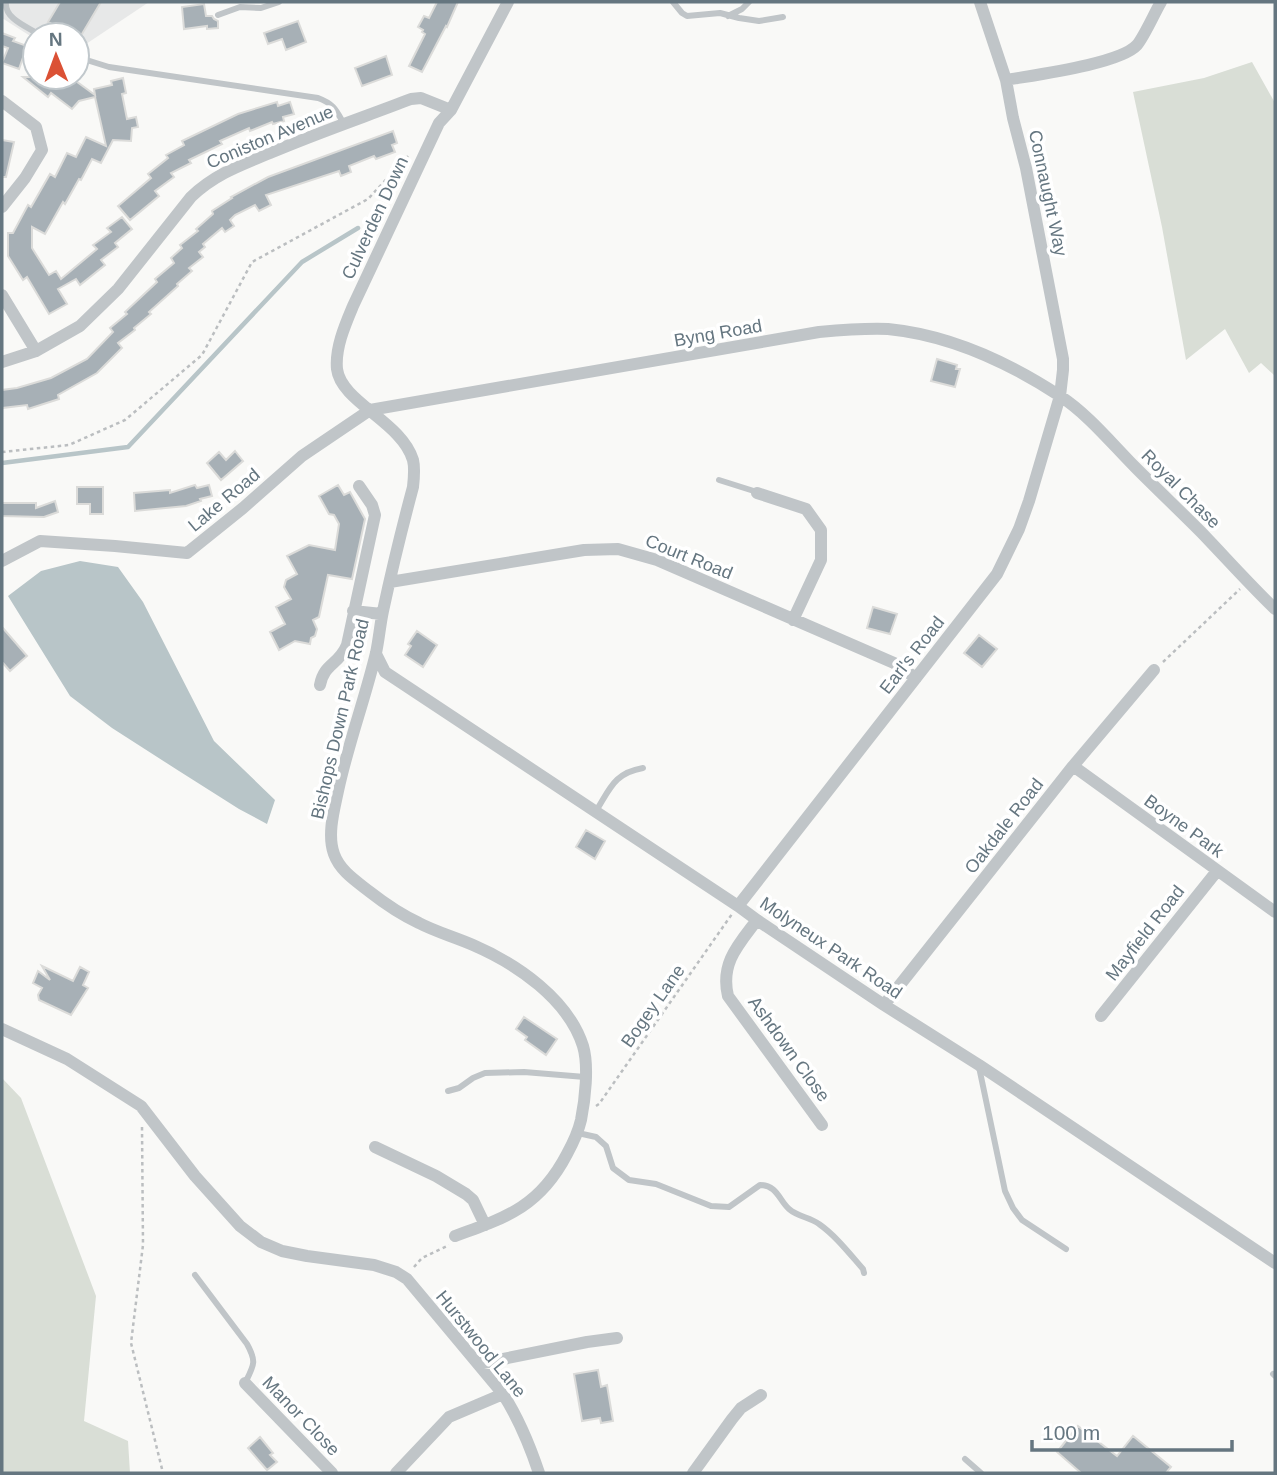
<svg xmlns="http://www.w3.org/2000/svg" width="1277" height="1475" viewBox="0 0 1277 1475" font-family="Helvetica,sans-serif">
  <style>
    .built { fill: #e7e8e8 }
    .green { fill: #d9ded6 }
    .water { fill: #b8c5c8 }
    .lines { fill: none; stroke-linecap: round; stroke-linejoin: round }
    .stream { stroke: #b8c5c8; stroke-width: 4.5 }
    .building { fill: #a7b0b6; stroke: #dbdbd9; stroke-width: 2 }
    .path { stroke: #bbbec0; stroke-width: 2.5; stroke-dasharray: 3.5 3.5; stroke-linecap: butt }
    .service { stroke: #c0c5c8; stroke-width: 6 }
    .minor { stroke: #c0c5c8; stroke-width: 12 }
    .labels { text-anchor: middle; stroke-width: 7; stroke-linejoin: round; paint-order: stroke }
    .street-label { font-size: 18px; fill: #657680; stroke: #fff }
  </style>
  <rect width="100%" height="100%" fill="#f9f9f7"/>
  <path class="built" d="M 2,2 L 149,2 L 77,50 L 77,35 L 35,35 L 35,39 L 2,18 Z"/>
  <path class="green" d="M 1252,62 L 1275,103 L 1275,376 L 1261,363 L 1249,373 L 1225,329 L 1186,360 L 1162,227 L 1133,92 L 1204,78 Z
    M 2,1078 L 21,1098 L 96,1296 L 84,1421 L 128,1441 L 130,1473 L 2,1473 Z"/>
  <path class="water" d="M 80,561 L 118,567 L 143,602 L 214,741 L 275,800 L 267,824 L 239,809 L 179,771 L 112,728 L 70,696 L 8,596 L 41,571 Z"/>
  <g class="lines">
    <path class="stream" d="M 2,463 L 128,447 L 302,262 L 358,228"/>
  </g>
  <path class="building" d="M 60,2 L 101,2 L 79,39 L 77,38 L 77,35 L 72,35 L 48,22 Z
    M 437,2 L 458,2 L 447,27 L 446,26 L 422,72 L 409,66 L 425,34 L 422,32 L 423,30 L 418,27 L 424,16 L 429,18 Z
    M 204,4 L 206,16 L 212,16 L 214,19 L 218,21 L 218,28 L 207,29 L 207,26 L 184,29 L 182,7 Z
    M 298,21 L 306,42 L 286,50 L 282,39 L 268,44 L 264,33 Z
    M 2,33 L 15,38 L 13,41 L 27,46 L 19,69 L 2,63 L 8,48 L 2,46 Z
    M 386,56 L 392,75 L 362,86 L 355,68 Z
    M 23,77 L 64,77 L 71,82 L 73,79 L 95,95 L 94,89 L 112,85 L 111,81 L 123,78 L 126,93 L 122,94 L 127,119 L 136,117 L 138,127 L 132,128 L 131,141 L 113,140 L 101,163 L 92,159 L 81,180 L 79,179 L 65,204 L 63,202 L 45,234 L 32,227 L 32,248 L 49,275 L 56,271 L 61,279 L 97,249 L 93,245 L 111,232 L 107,228 L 122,217 L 132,229 L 115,243 L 118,247 L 101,260 L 105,265 L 80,285 L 76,279 L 58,289 L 67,304 L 49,314 L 27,277 L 23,280 L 8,256 L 8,233 L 13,233 L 28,205 L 31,207 L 50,174 L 55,177 L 67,153 L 76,157 L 86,137 L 106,146 L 95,97 L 79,101 L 72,109 L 51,93 L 48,97 Z
    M 277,102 L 278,106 L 290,102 L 294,114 L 283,117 L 284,121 L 273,124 L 272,122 L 250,131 L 249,128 L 220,141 L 222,144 L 189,160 L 191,163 L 171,173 L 174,177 L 155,191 L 159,196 L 130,220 L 118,206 L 151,178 L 148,174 L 168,158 L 166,155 L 184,145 L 182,141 L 238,114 Z
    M 393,131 L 397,143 L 392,145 L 395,152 L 376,159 L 374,156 L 349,166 L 351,172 L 341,176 L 339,171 L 266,195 L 271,205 L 259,211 L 255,205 L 235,215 L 230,220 L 234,226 L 225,232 L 222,228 L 203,244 L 205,247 L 199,252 L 203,257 L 189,268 L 192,271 L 177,284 L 178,286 L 149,312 L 151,314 L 134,328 L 135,330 L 118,343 L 122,348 L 97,373 L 58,395 L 59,399 L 28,409 L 27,405 L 2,408 L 2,390 L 17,388 L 51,378 L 87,359 L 113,332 L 110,328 L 127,314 L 125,312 L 157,282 L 155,279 L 174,263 L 171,258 L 182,248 L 180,245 L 198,231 L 196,229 L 213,214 L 212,211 L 232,198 L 231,197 L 268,177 Z
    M 2,140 L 14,142 L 6,177 L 2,177 Z
    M 937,359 L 957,365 L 956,369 L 960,369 L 955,387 L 931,381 Z
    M 235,451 L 243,461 L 221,480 L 207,463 L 219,452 L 226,460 Z
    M 195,485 L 197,488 L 209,485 L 212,496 L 200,499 L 201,501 L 186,506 L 135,511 L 134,493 L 170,490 L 170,493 Z
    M 338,485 L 344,495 L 350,492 L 365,519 L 352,579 L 328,575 L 319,617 L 313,620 L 317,629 L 315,636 L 311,638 L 310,644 L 295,641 L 279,650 L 270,632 L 285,624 L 276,607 L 291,599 L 284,587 L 286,580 L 297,574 L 287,556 L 309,545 L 335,550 L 339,524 L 334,515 L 329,514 L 319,496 Z
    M 77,487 L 103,487 L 103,514 L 90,514 L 90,504 L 77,504 Z
    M 55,501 L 58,512 L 44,517 L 2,516 L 2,503 L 36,503 L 36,508 Z
    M 873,607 L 897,614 L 890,634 L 867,628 Z
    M 2,627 L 27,656 L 10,671 L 2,662 Z
    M 417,631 L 437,645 L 423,667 L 405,655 L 411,646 L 408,644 Z
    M 979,635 L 997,649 L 982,667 L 964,653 Z
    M 586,830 L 605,841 L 595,859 L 576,847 Z
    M 42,966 L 73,981 L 80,967 L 89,972 L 83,985 L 88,988 L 71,1015 L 39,1000 L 38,995 L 42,988 L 33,983 L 38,971 L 50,980 Z
    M 524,1017 L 557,1039 L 546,1055 L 525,1040 L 527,1037 L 516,1029 Z
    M 598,1370 L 601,1387 L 607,1385 L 613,1421 L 601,1423 L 600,1418 L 582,1421 L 574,1374 Z
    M 1078,1426 L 1117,1456 L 1133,1436 L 1171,1467 L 1166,1473 L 1081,1473 L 1057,1452 Z
    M 260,1437 L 273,1453 L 270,1455 L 277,1462 L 267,1470 L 248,1448 Z"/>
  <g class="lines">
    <path class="path" d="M 2,452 L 69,445 L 125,420 L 202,355 L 252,262 L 368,199 L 408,156
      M 1163,662 L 1240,589
      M 596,1106 L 599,1104 L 732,914
      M 142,1127 L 143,1245 L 131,1343 L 163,1473
      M 414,1267 L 422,1258 L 449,1245"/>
    <path class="service" d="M 6,2 C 4,19 28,27 40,35
      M 673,2 L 682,13 L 687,16 L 720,13 L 739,18 L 759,21 L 783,17
      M 218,15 L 240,7 L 261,8 L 279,2
      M 728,16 L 742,9 L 749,2
      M 77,57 L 109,67 L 318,98 C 334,104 336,110 344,124
      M 719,480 L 757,492
      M 596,811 C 610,789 614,773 643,768
      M 979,1067 L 1005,1191 L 1013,1208 L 1022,1220 L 1066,1249
      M 448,1091 L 459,1088 L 473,1078 L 485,1073 L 524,1072 L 585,1077
      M 578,1133 L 596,1137 L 606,1146 L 613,1168 L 629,1180 L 656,1184 L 711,1206 L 729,1207 L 760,1185 C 777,1185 779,1200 789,1209 C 798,1217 810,1217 819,1224 C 836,1236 849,1253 863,1269 L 864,1273
      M 195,1275 L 247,1344 C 257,1362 254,1365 245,1383
      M 1273,1374 L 1275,1376
      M 965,1459 L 981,1473"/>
    <path class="minor" d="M 1006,80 C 1034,75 1120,64 1137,45 C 1144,37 1155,12 1161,2
      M 2,101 L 36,127 L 42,150 L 25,178 L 2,207
      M 2,295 L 36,351
      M 2,362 L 36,351 L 80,326 L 118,289 L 191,197 C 215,174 241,165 270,153 C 317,133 364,117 411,99 L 421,98 L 451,110
      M 757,493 L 806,509 L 821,530 L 821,560 L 793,620
      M 2,561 L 40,541 L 115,546 L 187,553 L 243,508 L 302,456 L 370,410 L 819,332 C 841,330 865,328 888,329 C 949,335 1008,362 1060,396 C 1089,415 1112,444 1137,469 C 1158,490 1180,511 1201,532 C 1226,558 1249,584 1275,609
      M 390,582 L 584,550 L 618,549 L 657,560 L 894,663 L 916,678
      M 353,611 L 382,614
      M 376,654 L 385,672 L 738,906 L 757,920 L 884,1005 L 979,1065 L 1275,1263
      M 320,685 C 324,663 339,665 347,645 L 375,515 L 372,505 L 359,486
      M 1073,766 L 1275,912
      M 738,906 L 997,574 L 1019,529 L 1029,501 L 1060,396 L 1063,370 L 1063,359 L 1026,168 L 1013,118 L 1006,80 L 980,2
      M 757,920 C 739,944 720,963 728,996 L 822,1125
      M 884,1005 L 1073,766 L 1154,670
      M 1101,1016 L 1217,871
      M 2,1029 L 67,1059 L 141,1106 L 195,1176 L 240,1226 L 261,1242 L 282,1251 L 307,1256 L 374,1265 L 396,1272 L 407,1279 L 503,1394 C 519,1419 530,1446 539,1473
      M 375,1147 L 436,1176 L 466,1194 L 473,1200 L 485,1225
      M 455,1236 C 508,1217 540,1206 567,1154 C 573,1143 578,1133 581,1120 C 585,1100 589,1066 583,1046 C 568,999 517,964 473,945 C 455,937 436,932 419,923 C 402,915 384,903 370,892 C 356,881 340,871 334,854 C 327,835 334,810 338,791 C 348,744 365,699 376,653 C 379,639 380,625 383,611 C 392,569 402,528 413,487 C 414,478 415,468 413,460 C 402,422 341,402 337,369 C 335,348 345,325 353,306 L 439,123 L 451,110 L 508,2
      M 478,1364 L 587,1342 L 617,1338
      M 245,1383 L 332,1473
      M 396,1473 L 449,1417 L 503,1394
      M 693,1473 L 732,1419 L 741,1408 L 761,1395"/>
  </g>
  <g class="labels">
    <g class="street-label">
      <text transform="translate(270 137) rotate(-23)" y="6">Coniston Avenue</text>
      <text transform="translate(1048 193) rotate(78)" y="6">Connaught Way</text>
      <text transform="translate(375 218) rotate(-65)" y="6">Culverden Down</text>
      <text transform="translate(718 333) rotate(-10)" y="6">Byng Road</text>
      <text transform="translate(1181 489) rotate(45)" y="6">Royal Chase</text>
      <text transform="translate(224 500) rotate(-40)" y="6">Lake Road</text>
      <text transform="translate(689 557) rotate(22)" y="6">Court Road</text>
      <text transform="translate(912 655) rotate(-52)" y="6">Earl's Road</text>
      <text transform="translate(340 719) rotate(-77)" y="6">Bishops Down Park Road</text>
      <text transform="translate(1004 826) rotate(-52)" y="6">Oakdale Road</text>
      <text transform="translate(1184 826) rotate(36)" y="6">Boyne Park</text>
      <text transform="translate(1145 933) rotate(-52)" y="6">Mayfield Road</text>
      <text transform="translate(831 948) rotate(34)" y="6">Molyneux Park Road</text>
      <text transform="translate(653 1006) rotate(-55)" y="6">Bogey Lane</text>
      <text transform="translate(789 1049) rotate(54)" y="6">Ashdown Close</text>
      <text transform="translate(481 1344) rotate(51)" y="6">Hurstwood Lane</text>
      <text transform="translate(301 1416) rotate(46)" y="6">Manor Close</text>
    </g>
  </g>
  <rect width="1277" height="1475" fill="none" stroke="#657680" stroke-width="7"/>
  <g transform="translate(56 56) rotate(359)"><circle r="33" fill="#ffffff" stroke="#c1c8cc" stroke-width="2"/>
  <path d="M0-5L12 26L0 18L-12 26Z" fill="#db5135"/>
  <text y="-10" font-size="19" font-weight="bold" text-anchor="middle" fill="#657680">N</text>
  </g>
  <path d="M1032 1440v10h200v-10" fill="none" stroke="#657680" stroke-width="3.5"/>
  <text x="1042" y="1440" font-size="21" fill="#657680" stroke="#ffffff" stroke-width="5" paint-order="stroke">100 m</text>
</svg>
